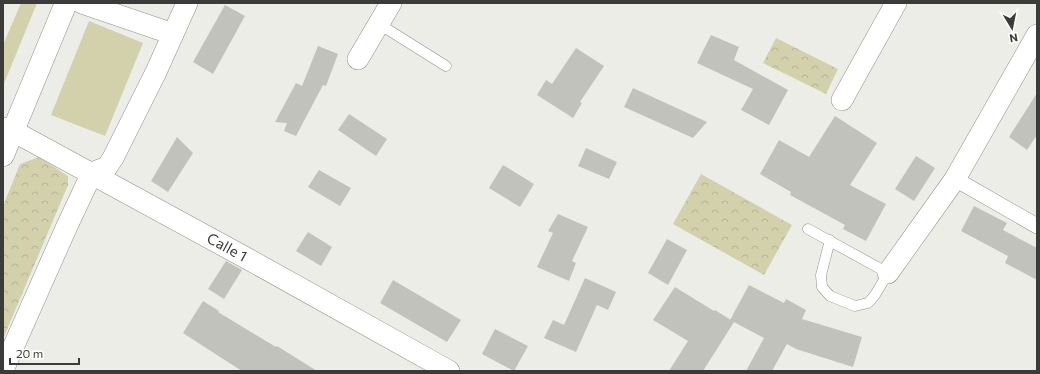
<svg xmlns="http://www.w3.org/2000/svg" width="1040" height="374" viewBox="0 0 1040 374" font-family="Commissioner,sans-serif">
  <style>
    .green { fill: #d3d1ab }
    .forest { fill: url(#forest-crowns) }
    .building { fill: #c2c2bd }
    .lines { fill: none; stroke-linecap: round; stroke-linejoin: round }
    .service-casing { stroke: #90908b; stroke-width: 11 }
    .pedestrian-casing { stroke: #90908b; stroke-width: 16 }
    .minor-casing { stroke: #90908b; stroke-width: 22 }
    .secondary-casing { stroke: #90908b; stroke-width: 23 }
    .service { stroke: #fff; stroke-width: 10 }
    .pedestrian { stroke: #fff; stroke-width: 15 }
    .minor { stroke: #fff; stroke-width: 21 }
    .secondary { stroke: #fff; stroke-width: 22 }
    .labels { text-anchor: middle; stroke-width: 3.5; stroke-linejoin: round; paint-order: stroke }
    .street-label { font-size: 15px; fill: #3b3b39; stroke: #fffffe }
  </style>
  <defs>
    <pattern id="forest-crowns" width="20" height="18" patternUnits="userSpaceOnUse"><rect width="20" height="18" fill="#d3d1ab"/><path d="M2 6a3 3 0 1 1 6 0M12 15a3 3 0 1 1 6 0" fill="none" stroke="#b6b494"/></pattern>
  </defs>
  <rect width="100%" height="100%" fill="#edede8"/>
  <path class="green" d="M 21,3 L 37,3 L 3,86 L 3,45 Z
    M 89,21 L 143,43 L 105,136 L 51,115 Z"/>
  <path class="forest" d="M 776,38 L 838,69 L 826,94 L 763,63 Z
    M 39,157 L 68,176 L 68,185 L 3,339 L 3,206 L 20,164 Z
    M 701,174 L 792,225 L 764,275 L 673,224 Z"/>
  <path class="building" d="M 225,5 L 245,16 L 213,74 L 193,62 Z
    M 711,35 L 739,47 L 734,60 L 788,90 L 769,125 L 741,110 L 753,89 L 697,63 Z
    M 318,46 L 338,54 L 326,86 L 323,85 L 296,136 L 284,131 L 287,123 L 275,122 L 296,83 L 302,86 Z
    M 576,48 L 604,66 L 580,102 L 582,103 L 573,118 L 537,95 L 546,80 L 552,84 Z
    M 633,88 L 707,122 L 693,138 L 624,107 Z
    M 1037,93 L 1037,135 L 1027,150 L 1009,137 Z
    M 349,114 L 387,139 L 376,156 L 338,130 Z
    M 835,116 L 877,143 L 850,185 L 886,204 L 866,241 L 843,229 L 845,225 L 790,195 L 791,192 L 760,174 L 779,140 L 809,157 Z
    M 177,137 L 193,153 L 168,192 L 151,181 Z
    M 586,148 L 617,162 L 609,179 L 578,166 Z
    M 916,156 L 935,168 L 914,201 L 895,189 Z
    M 503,165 L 534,184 L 520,207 L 489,188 Z
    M 319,170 L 351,188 L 340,206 L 308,187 Z
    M 974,206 L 1007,223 L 1003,230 L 1037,248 L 1037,280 L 1005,263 L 1008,256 L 961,231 Z
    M 558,214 L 588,227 L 572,261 L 576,263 L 569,281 L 537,267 L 553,233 L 548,231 Z
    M 308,232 L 332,247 L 321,266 L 296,251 Z
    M 667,239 L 687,250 L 668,285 L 648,273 Z
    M 226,261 L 242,270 L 224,299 L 208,289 Z
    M 585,278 L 616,292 L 608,310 L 597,305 L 576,352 L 544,338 L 553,320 L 564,325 Z
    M 393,280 L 461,320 L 447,342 L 380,303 Z
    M 749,285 L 784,303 L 786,299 L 806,310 L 802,319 L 862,337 L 853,367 L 796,349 L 787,344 L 772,371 L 746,371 L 764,338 L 730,320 Z
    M 675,287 L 714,311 L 715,310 L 734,322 L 703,371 L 669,371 L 688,341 L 653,320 Z
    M 203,301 L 219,311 L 218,312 L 276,347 L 277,346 L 317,371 L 242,371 L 220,357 L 183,333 Z
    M 495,329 L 528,346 L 514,371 L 482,354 Z"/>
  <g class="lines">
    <g class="service-casing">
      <path id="service" d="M 379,24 L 446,66
        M 808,229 L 888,273 L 875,295 L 868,303 L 855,306 L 830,296 L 822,287 L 821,275 L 830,240"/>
    </g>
    <g class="pedestrian-casing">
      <path id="pedestrian" d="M 955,179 L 1037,226"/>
    </g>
    <g class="minor-casing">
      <g id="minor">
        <path d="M 82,3 L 173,34"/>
        <path d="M 358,59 L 391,3"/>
        <path d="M 842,100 L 896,3"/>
        <path id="s1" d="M 3,128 L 13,131 L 248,259 L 449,371"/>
        <path d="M 888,273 L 955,179 L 1037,35"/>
        <path d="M 3,370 L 67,226 L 92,173 L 107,167 L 113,158 L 156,72 L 187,3"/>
      </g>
    </g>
    <g class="secondary-casing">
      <path id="secondary" d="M 3,155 L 66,3"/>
    </g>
    <use href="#service" class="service"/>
    <use href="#pedestrian" class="pedestrian"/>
    <use href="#minor" class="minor"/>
    <use href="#secondary" class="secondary"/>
  </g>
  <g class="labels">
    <g class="street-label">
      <text dy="5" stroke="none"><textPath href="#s1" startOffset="254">Calle 1</textPath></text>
    </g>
  </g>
  <rect width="1040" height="374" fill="none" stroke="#3b3b39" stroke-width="8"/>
  <g transform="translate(1012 28) rotate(170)" stroke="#fffffe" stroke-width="3" paint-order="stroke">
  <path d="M0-3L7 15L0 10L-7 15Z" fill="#3b3b39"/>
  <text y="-6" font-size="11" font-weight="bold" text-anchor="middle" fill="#3b3b39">N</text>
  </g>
  <path d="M10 358v6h69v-6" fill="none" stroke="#3b3b39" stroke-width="2"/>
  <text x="16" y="358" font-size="12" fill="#3b3b39" stroke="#fffffe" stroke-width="3" paint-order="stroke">20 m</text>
</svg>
